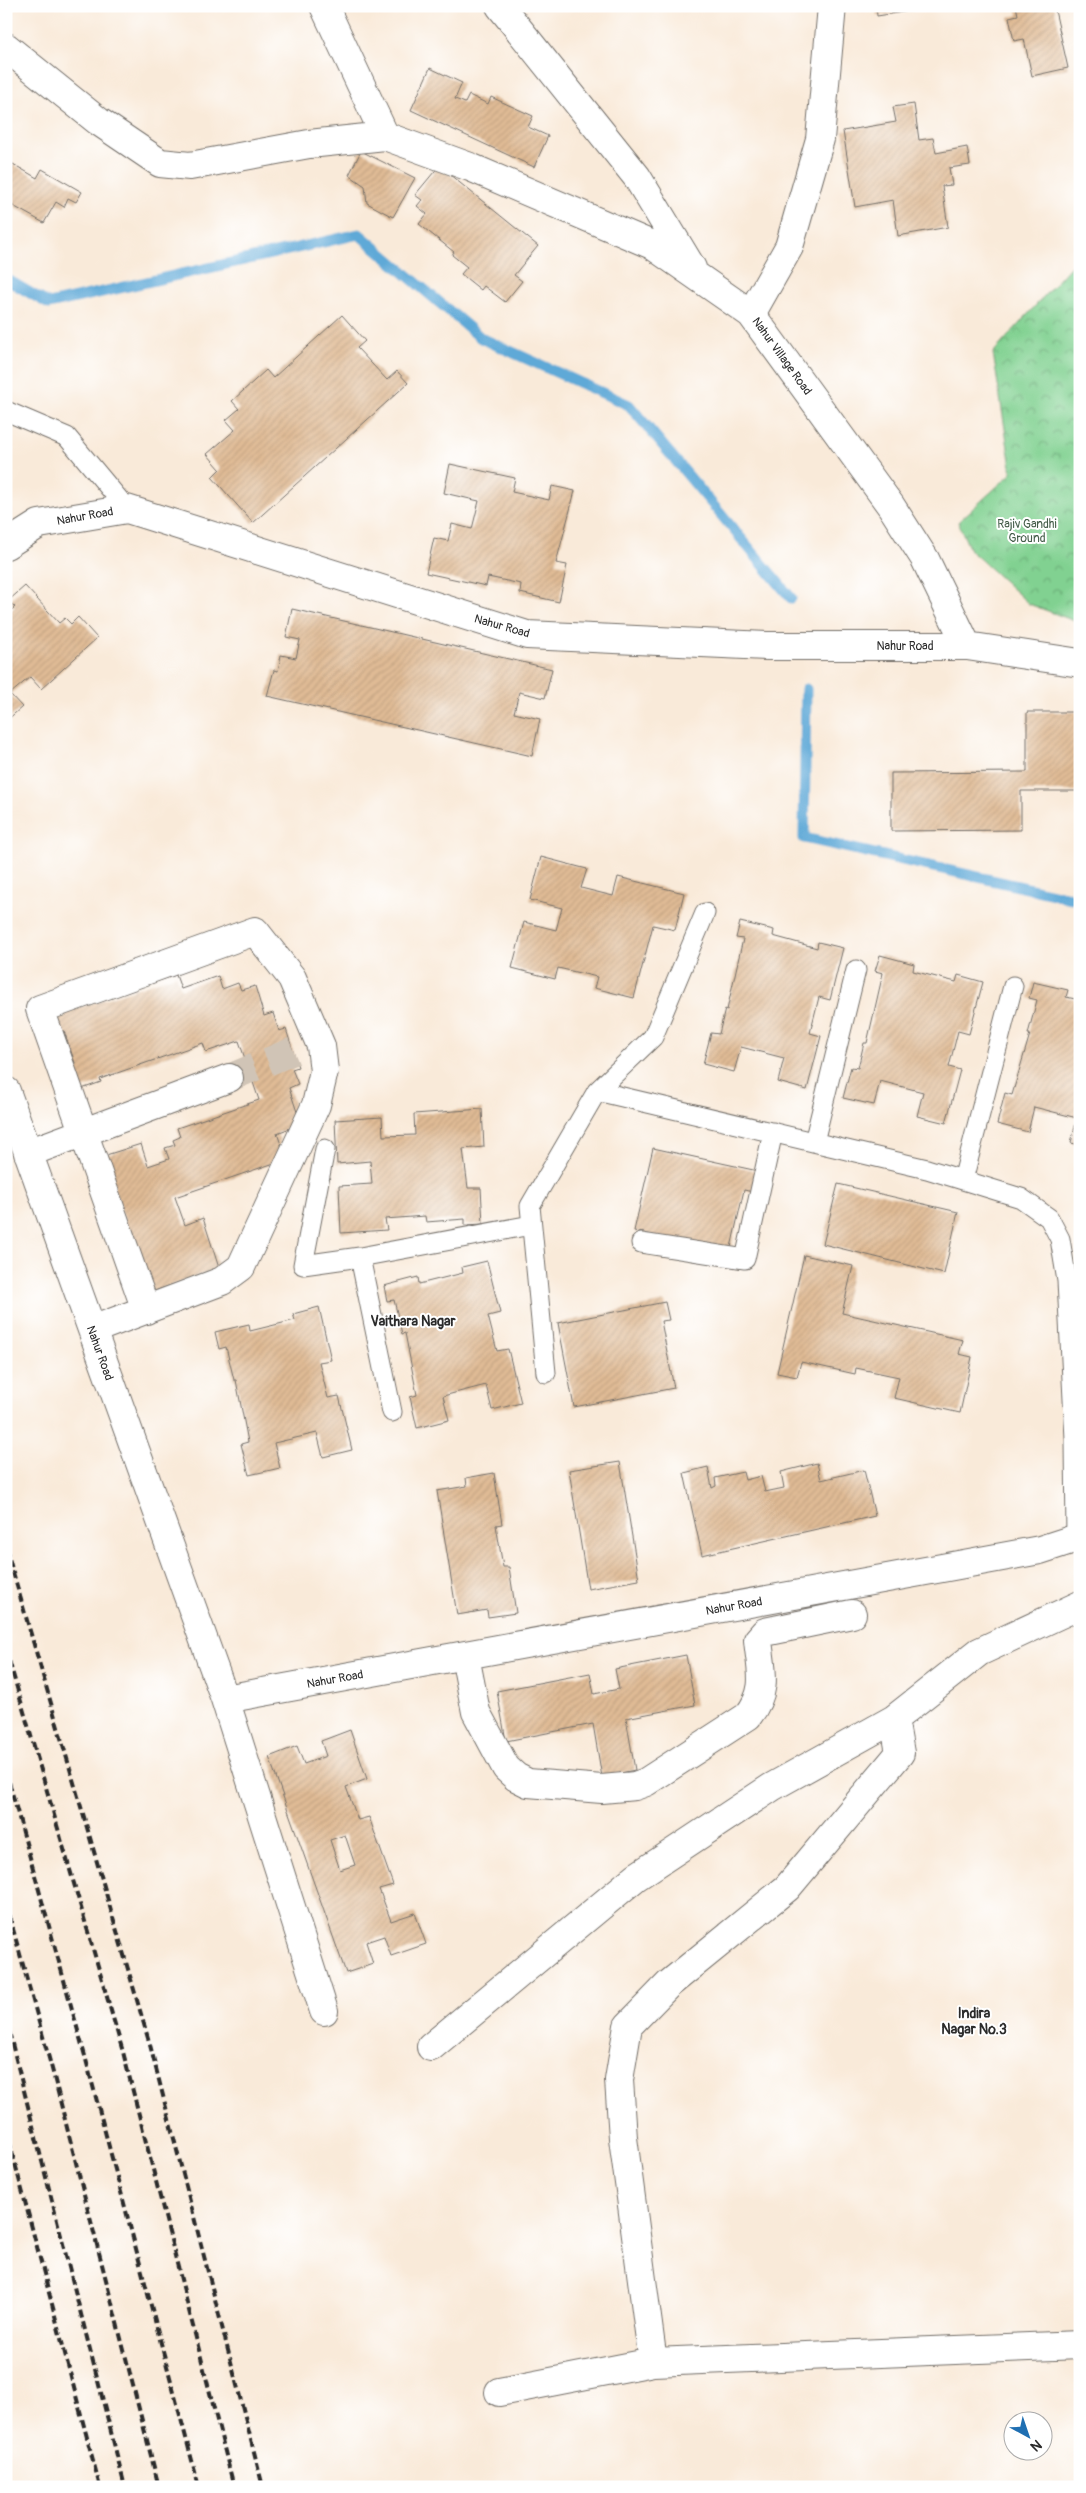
<svg xmlns="http://www.w3.org/2000/svg" width="1086" height="2493" viewBox="0 0 1086 2493" font-family="Pangolin,sans-serif">
  <style>
    .park { fill: url(#park-crowns); stroke: #567e5e }
    .lines { fill: none; stroke-linecap: round; stroke-linejoin: round }
    .stream { stroke: #5fa9d7; stroke-width: 11 }
    .building { fill: url(#building-hatch); fill-rule: evenodd }
    .minor-tunnel { stroke: #d0c4b6; stroke-width: 28; stroke-dasharray: 28 14; stroke-linecap: butt }
    .service-casing { stroke: #736e68; stroke-width: 21 }
    .minor-casing { stroke: #736e68; stroke-width: 30 }
    .service { stroke: #fff; stroke-width: 19 }
    .minor { stroke: #fff; stroke-width: 28 }
    .rail { stroke: #2b2b2b; stroke-width: 4; stroke-dasharray: 8 4; stroke-linecap: butt }
    .labels { text-anchor: middle; stroke-width: 4; stroke-linejoin: round; paint-order: stroke }
    .street-label { font-size: 12px; fill: #2b2b2b; stroke: #fff }
    .park-label { font-size: 12px; fill: #455d4a; stroke: #fff }
    .neighbourhood-label { font-size: 14px; font-weight: bold; fill: #2b2b2b; stroke: #fff }
  </style>
  <defs>
    <pattern id="park-crowns" width="20" height="18" patternUnits="userSpaceOnUse" patternTransform="scale(1.25)"><rect width="20" height="18" fill="#81d191"/><path d="M2 6a3 3 0 1 1 6 0M12 15a3 3 0 1 1 6 0" fill="none" stroke="#6aaa77"/></pattern>
    <pattern id="building-hatch" width="6" height="6" patternUnits="userSpaceOnUse" patternTransform="scale(1.25)"><rect width="6" height="6" fill="#e0bb95"/><path d="M-1 1l2-2M0 6l6-6M5 7l2-2" fill="none" stroke="#c0a181"/></pattern>
  </defs>
  <rect width="100%" height="100%" fill="#fff"/>
  <filter id="ink" filterUnits="userSpaceOnUse"><feTurbulence type="fractalNoise" baseFrequency=".02" numOctaves="2"/><feDisplacementMap in="SourceGraphic" scale="10" xChannelSelector="R" yChannelSelector="G"/><feConvolveMatrix kernelMatrix="1 2 1 2 8 2 1 2 1" color-interpolation-filters="sRGB"/></filter>
  <filter id="wash" filterUnits="userSpaceOnUse"><feTurbulence type="fractalNoise" baseFrequency=".0096" numOctaves="4" result="noise"/><feDisplacementMap in="SourceGraphic" scale="20" xChannelSelector="R" yChannelSelector="G"/><feGaussianBlur stdDeviation="1.12" result="paint"/><feColorMatrix in="noise" values="0 0 0 0 0 0 0 0 0 0 0 0 0 0 0 0 0 1.4 0 .05"/><feComposite in="paint" operator="in"/></filter>
  <g filter="url(#wash)">
    <rect width="100%" height="100%" fill="#f9ead9"/>
    <path class="park" d="M 1080,256 L 1080,623 L 1029,604 L 970,550 L 958,522 L 1012,473 L 993,353 Z"/>
    <g class="lines">
      <path class="stream" d="M 6,279 L 49,304 L 359,234 L 481,338 L 629,405 L 791,598
        M 806,689 L 804,838 L 1080,900"/>
    </g>
    <g id="blocks">
      <path class="building" d="M 876,6 L 936,6 L 936,7 L 877,16 Z
        M 1016,6 L 1054,6 L 1068,68 L 1032,76 L 1024,39 L 1014,41 L 1009,17 L 1018,15 Z
        M 430,68 L 462,83 L 455,99 L 465,103 L 469,95 L 488,104 L 491,97 L 533,116 L 528,127 L 548,136 L 534,167 L 411,110 Z
        M 914,104 L 919,140 L 933,138 L 936,153 L 967,147 L 970,165 L 949,168 L 952,185 L 942,186 L 948,227 L 898,236 L 893,200 L 855,207 L 843,131 L 896,122 L 893,107 Z
        M 361,151 L 415,178 L 393,217 L 367,203 L 365,186 L 349,175 Z
        M 6,160 L 37,178 L 42,169 L 82,192 L 76,202 L 68,198 L 64,207 L 56,202 L 44,223 L 6,202 Z
        M 439,166 L 538,246 L 514,275 L 522,281 L 505,302 L 484,286 L 481,290 L 461,274 L 467,267 L 452,255 L 454,252 L 419,224 L 427,214 L 417,206 L 422,200 L 415,195 Z
        M 342,315 L 365,341 L 357,348 L 387,380 L 397,371 L 408,383 L 253,523 L 212,477 L 220,469 L 207,454 L 235,430 L 226,420 L 239,409 L 232,401 L 266,370 L 273,378 Z
        M 450,464 L 515,478 L 512,492 L 549,500 L 552,486 L 575,491 L 556,563 L 567,565 L 559,602 L 520,593 L 521,584 L 488,577 L 486,586 L 426,573 L 434,538 L 448,541 L 452,524 L 472,529 L 479,501 L 444,493 Z
        M 25,586 L 59,623 L 65,618 L 71,624 L 78,617 L 97,638 L 41,689 L 30,677 L 10,694 L 22,707 L 6,721 L 6,615 L 15,607 L 8,601 Z
        M 292,609 L 552,669 L 545,698 L 519,692 L 514,713 L 540,719 L 532,756 L 267,696 L 274,670 L 278,671 L 281,655 L 296,658 L 300,640 L 286,637 Z
        M 1027,712 L 1080,712 L 1080,791 L 1021,791 L 1021,830 L 891,831 L 891,773 L 1027,772 Z
        M 541,857 L 587,869 L 581,888 L 613,896 L 618,877 L 684,893 L 675,930 L 653,925 L 634,998 L 594,988 L 597,977 L 558,968 L 555,979 L 512,968 L 524,922 L 556,930 L 562,908 L 530,900 Z
        M 740,922 L 774,930 L 773,936 L 817,948 L 818,942 L 843,948 L 830,1000 L 819,997 L 810,1033 L 821,1036 L 807,1090 L 778,1082 L 784,1058 L 741,1047 L 734,1072 L 703,1064 L 711,1033 L 719,1034 L 725,1009 L 727,1010 L 743,939 L 736,938 Z
        M 880,955 L 914,964 L 913,971 L 956,982 L 958,975 L 983,982 L 969,1034 L 958,1031 L 949,1067 L 960,1070 L 946,1123 L 917,1116 L 923,1092 L 880,1081 L 874,1105 L 843,1098 L 851,1067 L 858,1068 L 864,1043 L 867,1043 L 883,973 L 875,971 Z
        M 176,975 L 181,989 L 218,976 L 222,989 L 238,983 L 241,990 L 255,986 L 264,1016 L 273,1013 L 279,1031 L 286,1029 L 298,1067 L 292,1069 L 298,1084 L 289,1088 L 301,1124 L 277,1133 L 286,1159 L 175,1197 L 185,1225 L 203,1218 L 219,1268 L 149,1293 L 103,1156 L 141,1144 L 148,1166 L 169,1159 L 165,1148 L 175,1145 L 173,1140 L 180,1137 L 177,1128 L 259,1100 L 239,1041 L 206,1052 L 203,1043 L 100,1079 L 101,1082 L 79,1090 L 70,1065 L 75,1063 L 64,1031 L 57,1033 L 52,1017 Z
        M 1033,982 L 1068,990 L 1066,997 L 1080,1000 L 1080,1145 L 1071,1143 L 1077,1118 L 1034,1107 L 1028,1132 L 997,1124 L 1005,1093 L 1012,1095 L 1030,1034 L 1028,1034 L 1037,1000 L 1029,998 Z
        M 482,1109 L 484,1147 L 463,1149 L 468,1188 L 481,1188 L 483,1224 L 465,1225 L 465,1219 L 426,1222 L 425,1216 L 385,1219 L 387,1230 L 341,1233 L 339,1186 L 372,1184 L 370,1161 L 337,1164 L 335,1120 L 382,1117 L 383,1136 L 415,1135 L 414,1114 Z
        M 653,1148 L 758,1171 L 753,1192 L 744,1190 L 730,1252 L 634,1231 Z
        M 838,1184 L 958,1212 L 944,1274 L 823,1244 Z
        M 804,1255 L 853,1266 L 842,1313 L 963,1340 L 959,1354 L 972,1357 L 960,1413 L 894,1398 L 899,1377 L 856,1368 L 855,1374 L 801,1362 L 797,1377 L 777,1373 Z
        M 487,1261 L 500,1313 L 488,1316 L 497,1351 L 508,1349 L 521,1403 L 492,1410 L 486,1385 L 443,1396 L 449,1420 L 417,1428 L 410,1397 L 417,1395 L 405,1333 L 402,1334 L 394,1300 L 387,1301 L 384,1286 L 418,1277 L 419,1284 L 463,1273 L 462,1267 Z
        M 665,1302 L 669,1320 L 661,1321 L 674,1388 L 574,1407 L 558,1323 Z
        M 319,1307 L 331,1360 L 319,1362 L 328,1398 L 339,1396 L 352,1450 L 323,1457 L 317,1433 L 274,1443 L 280,1468 L 249,1475 L 241,1444 L 248,1442 L 236,1380 L 234,1380 L 226,1347 L 219,1349 L 215,1332 L 249,1324 L 250,1331 L 295,1320 L 293,1314 Z
        M 620,1462 L 639,1580 L 588,1589 L 569,1470 Z
        M 817,1463 L 821,1480 L 864,1470 L 875,1516 L 702,1555 L 684,1473 L 708,1467 L 712,1488 L 716,1486 L 715,1478 L 743,1472 L 745,1480 L 761,1476 L 765,1492 L 784,1488 L 781,1472 Z
        M 494,1473 L 502,1524 L 496,1525 L 503,1567 L 509,1567 L 516,1613 L 488,1617 L 487,1610 L 457,1615 L 437,1491 L 467,1486 L 466,1478 Z
        M 686,1655 L 695,1705 L 626,1718 L 635,1770 L 602,1777 L 593,1724 L 506,1741 L 497,1691 L 590,1673 L 594,1694 L 619,1689 L 615,1669 Z
        M 350,1730 L 367,1779 L 346,1787 L 358,1820 L 369,1817 L 393,1885 L 379,1889 L 391,1921 L 415,1913 L 426,1944 L 391,1956 L 384,1936 L 366,1942 L 373,1964 L 346,1973 L 269,1757 L 297,1746 L 304,1764 L 326,1756 L 321,1741 ZM 345,1835 L 355,1865 L 340,1870 L 330,1840 Z"/>
    </g>
  </g>
  <g filter="url(#ink)">
    <use href="#blocks" fill-opacity="0" stroke="#736e68" stroke-width="1"/>
    <g class="lines">
      <path class="minor-tunnel" d="M 229,1078 L 303,1047"/>
      <g class="service-casing">
        <path id="service" d="M 6,411 L 67,437 L 127,509
          M 597,1091 L 927,1169 L 1021,1198 L 1049,1218 L 1060,1239 L 1067,1281 L 1075,1439 L 1076,1539
          M 814,1142 L 856,970
          M 325,1149 L 303,1265 L 360,1257
          M 963,1180 L 1013,986
          M 641,1243 L 745,1259 L 773,1132
          M 546,1373 L 530,1206 L 597,1091 L 653,1037 L 705,913
          M 392,1412 L 360,1257 L 531,1225"/>
      </g>
      <g class="minor-casing">
        <path id="minor" d="M 324,6 L 385,136
          M 500,6 L 637,177 L 692,268
          M 832,6 L 820,139 L 789,247 L 751,314 L 891,506 L 925,559 L 967,646
          M 6,47 L 98,121 L 160,163 L 190,166 L 309,144 L 385,136 L 470,167 L 652,245 L 751,314
          M 6,545 L 39,524 L 127,509 L 527,635 L 767,646 L 967,646 L 1080,663
          M 6,1091 L 225,1699 L 1040,1550 L 1080,1537
          M 28,1153 L 229,1078
          M 92,1330 L 222,1281 L 241,1267 L 316,1105 L 324,1071 L 321,1046 L 292,978 L 255,931 L 40,1009 L 146,1310
          M 465,1656 L 476,1712 L 506,1768 L 516,1777 L 528,1783 L 602,1789 L 635,1786 L 646,1782 L 748,1716 C 769,1689 761,1671 758,1640 L 765,1632 L 852,1614
          M 225,1699 L 324,2011
          M 431,2047 L 636,1877 L 772,1787 L 894,1719
          M 653,2362 L 623,2138 L 619,2080 L 628,2026 L 669,1984 L 787,1888 L 900,1753 L 894,1719 L 979,1652 L 1080,1605
          M 499,2392 L 653,2362 L 1080,2345"/>
      </g>
      <use href="#service" class="service"/>
      <use href="#minor" class="minor"/>
      <path class="rail" d="M 6,1548 L 150,2045 L 263,2487
        M 6,1650 L 123,2052 L 234,2487
        M 6,1771 L 85,2056 L 199,2487
        M 6,1904 L 52,2069 L 159,2487
        M 6,2020 L 125,2487
        M 6,2129 L 100,2487"/>
    </g>
  </g>
  <g class="labels">
    <g class="street-label">
      <text transform="translate(782 356) rotate(54)" y="4">Nahur Village Road</text>
      <text transform="translate(85 516) rotate(-10)" y="4">Nahur Road</text>
      <text transform="translate(502 626) rotate(16)" y="4">Nahur Road</text>
      <text x="905" y="650">Nahur Road</text>
      <text transform="translate(100 1353) rotate(70)" y="4">Nahur Road</text>
      <text transform="translate(734 1606) rotate(-10)" y="4">Nahur Road</text>
      <text transform="translate(335 1679) rotate(-10)" y="4">Nahur Road</text>
    </g>
    <g class="park-label">
      <text x="1027" y="528">Rajiv Gandhi<tspan x="1027" dy="14">Ground</tspan></text>
    </g>
    <g class="neighbourhood-label">
      <text x="413" y="1326">Vaithara Nagar</text>
      <text x="974" y="2018">Indira<tspan x="974" dy="16">Nagar No.3</tspan></text>
    </g>
  </g>
  <rect width="1086" height="2493" fill="none" stroke="#fff" stroke-width="25"/>
  <g transform="translate(1028 2436) rotate(140)"><circle r="24" fill="#ffffff" stroke="#aaaaaa"/>
  <path d="M0-4L9 19L0 12L-9 19Z" fill="#1f6fb2"/>
  <text y="-8" font-size="14" font-weight="bold" text-anchor="middle" fill="#2b2b2b">N</text>
  </g>
</svg>
